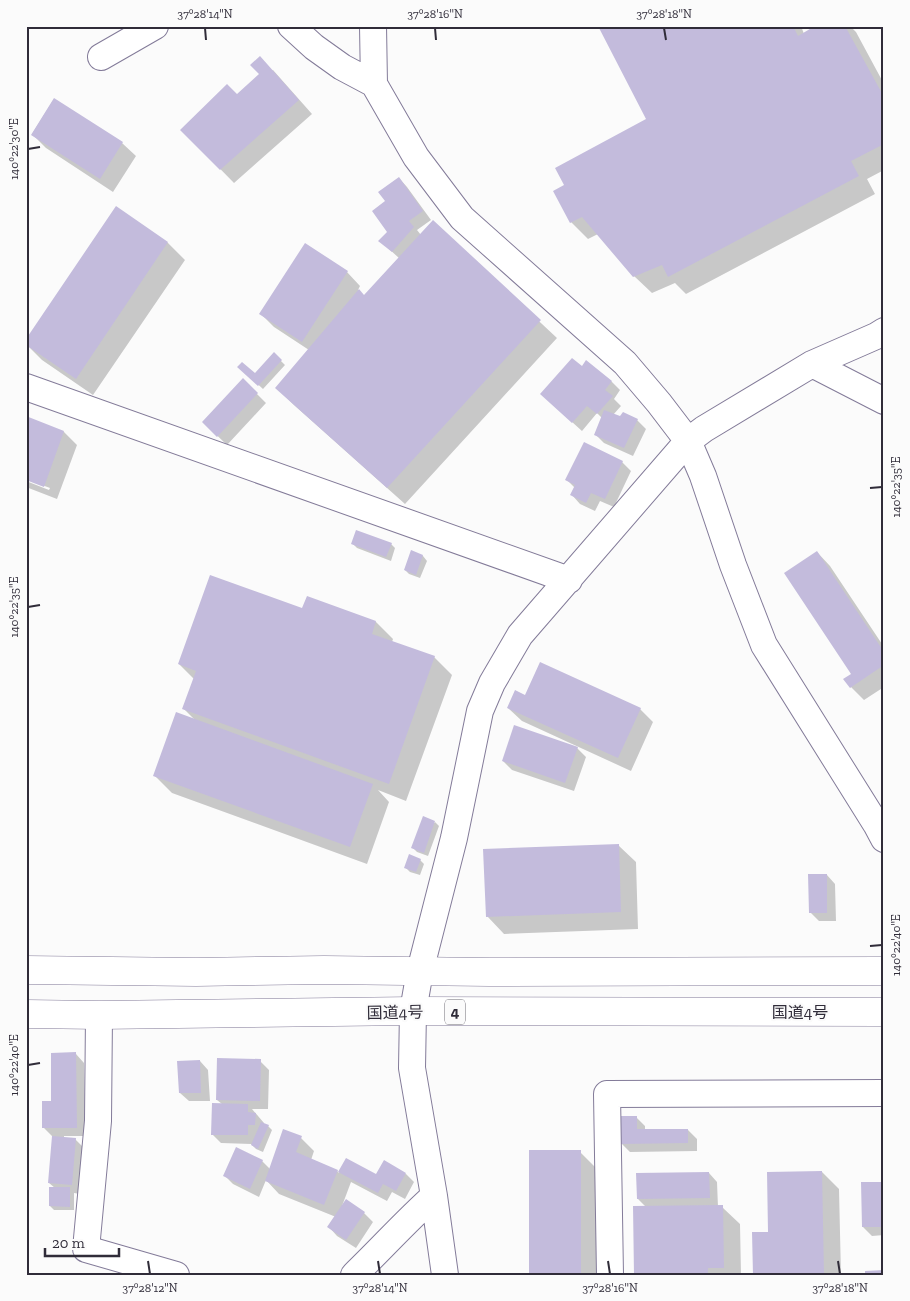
<svg xmlns="http://www.w3.org/2000/svg" width="910" height="1301" viewBox="0 0 910 1301" font-family="'Zilla Slab','Noto Sans JP',serif">
  <style>
    .shadow { fill: #0003 }
    .building { fill: #c3bbdc }
    .lines { fill: none; stroke-linecap: round; stroke-linejoin: round }
    .minor-casing { stroke: #837b99; stroke-width: 28 }
    .highway-casing { stroke: #837b99; stroke-width: 29 }
    .minor { stroke: #fff; stroke-width: 26 }
    .highway { stroke: #fff; stroke-width: 28 }
    .ticks { fill: none; stroke: #302c39; stroke-width: 2 }
    .labels { text-anchor: middle; stroke-width: 4.5; stroke-linejoin: round; paint-order: stroke }
    .shield { fill: #fbfbfb; stroke: #6d6a73; stroke-width: 1 }
    .shield-label { font-size: 15px; font-weight: bold; fill: #302c39 }
    .street-label { font-size: 16px; fill: #302c39; stroke: #fbfbfb }
    .neatline { fill: none; stroke: #302c39; stroke-width: 2 }
    .ticks-label { font-size: 12px; text-anchor: middle; fill: #302c39 }
  </style>
  <rect width="100%" height="100%" fill="#fbfbfb"/>
  <path class="shadow" d="M 599,26 L 801,26 L 804,34 L 818,26 L 850,26 L 856,32 L 884,84 L 884,170 L 867,179 L 875,194 L 686,294 L 675,283 L 652,293 L 634,276 L 598,234 L 588,239 L 571,222 L 566,185 L 647,119 Z
    M 273,70 L 312,114 L 234,183 L 182,130 L 237,96 Z
    M 54,99 L 122,143 L 136,156 L 113,192 L 46,148 L 32,134 Z
    M 399,178 L 407,187 L 431,220 L 417,230 L 421,235 L 433,222 L 557,338 L 405,504 L 294,405 L 277,388 L 309,350 L 274,327 L 261,314 L 305,245 L 347,272 L 360,286 L 358,290 L 364,296 L 399,258 L 389,249 L 387,202 Z
    M 116,208 L 168,243 L 185,260 L 93,395 L 42,360 L 26,344 Z
    M 274,354 L 285,365 L 263,389 L 239,367 L 255,374 Z
    M 587,362 L 612,382 L 620,390 L 614,399 L 621,406 L 613,415 L 637,420 L 646,429 L 633,456 L 604,443 L 595,434 L 602,418 L 597,413 L 582,431 L 551,403 Z
    M 243,380 L 266,403 L 227,445 L 203,422 Z
    M 26,418 L 64,432 L 77,445 L 57,499 L 26,487 L 26,481 L 49,490 L 50,488 L 26,479 Z
    M 622,462 L 631,471 L 614,507 L 600,501 L 595,511 L 580,504 L 572,495 L 575,488 L 567,480 Z
    M 353,544 L 391,544 L 395,548 L 391,561 L 357,548 Z
    M 412,552 L 423,556 L 427,561 L 420,578 L 409,574 L 405,570 Z
    M 817,552 L 830,566 L 884,647 L 884,687 L 864,700 L 851,687 L 852,674 Z
    M 302,610 L 376,622 L 393,639 L 392,642 L 434,657 L 452,675 L 406,801 L 378,790 L 389,802 L 367,864 L 172,793 L 155,776 L 195,720 L 184,709 L 194,679 L 179,664 Z
    M 526,696 L 640,709 L 653,722 L 631,771 L 522,721 L 508,708 Z
    M 577,748 L 586,757 L 574,791 L 512,770 L 503,761 Z
    M 435,822 L 439,826 L 428,856 L 417,852 L 413,848 Z
    M 618,845 L 636,862 L 638,929 L 504,934 L 487,916 Z
    M 420,860 L 424,864 L 420,875 L 410,872 L 405,867 Z
    M 827,875 L 835,884 L 836,921 L 819,921 L 810,912 Z
    M 76,1054 L 84,1063 L 85,1136 L 64,1136 L 64,1138 L 75,1139 L 84,1148 L 80,1194 L 74,1193 L 74,1210 L 54,1210 L 50,1206 L 55,1188 L 49,1183 L 53,1137 L 44,1128 L 53,1102 Z
    M 200,1061 L 208,1070 L 210,1101 L 189,1101 L 180,1093 Z
    M 260,1061 L 269,1070 L 268,1109 L 252,1109 L 264,1123 L 264,1125 L 268,1126 L 272,1130 L 263,1152 L 256,1149 L 251,1144 L 221,1143 L 212,1134 L 222,1104 L 217,1100 Z
    M 636,1117 L 645,1126 L 645,1130 L 688,1130 L 697,1139 L 697,1151 L 630,1152 L 621,1143 Z
    M 301,1138 L 314,1151 L 311,1160 L 337,1171 L 339,1173 L 346,1160 L 376,1176 L 406,1174 L 414,1182 L 405,1199 L 392,1192 L 387,1201 L 351,1182 L 342,1206 L 346,1201 L 364,1213 L 373,1222 L 356,1248 L 337,1236 L 329,1227 L 336,1217 L 279,1194 L 266,1180 L 259,1197 L 233,1184 L 225,1176 L 262,1161 L 270,1169 Z
    M 580,1152 L 597,1169 L 598,1275 L 530,1275 Z
    M 822,1172 L 839,1189 L 841,1275 L 754,1275 L 769,1233 Z
    M 709,1173 L 717,1182 L 718,1207 L 722,1207 L 740,1224 L 741,1275 L 635,1275 L 647,1208 L 638,1199 Z
    M 884,1183 L 884,1235 L 872,1236 L 863,1227 Z"/>
  <path class="building" d="M 598,26 L 793,26 L 798,36 L 815,26 L 845,26 L 884,97 L 884,144 L 851,161 L 859,176 L 668,277 L 662,265 L 633,277 L 582,217 L 570,223 L 553,191 L 564,185 L 555,168 L 646,119 Z
    M 260,56 L 299,100 L 220,170 L 180,130 L 227,84 L 237,94 L 259,74 L 250,65 Z
    M 54,98 L 123,142 L 100,179 L 31,135 Z
    M 399,177 L 423,211 L 409,221 L 414,227 L 392,252 L 378,241 L 387,232 L 372,211 L 385,201 L 378,192 Z
    M 116,206 L 168,242 L 76,379 L 26,345 L 26,339 Z
    M 433,220 L 541,320 L 387,488 L 275,388 L 359,289 L 364,295 Z
    M 305,243 L 348,271 L 302,342 L 259,314 Z
    M 274,352 L 282,360 L 258,386 L 237,367 L 242,362 L 255,373 Z
    M 572,358 L 582,366 L 586,360 L 612,381 L 605,390 L 613,396 L 597,414 L 587,406 L 572,423 L 540,394 Z
    M 243,378 L 258,393 L 217,437 L 202,422 Z
    M 604,410 L 620,416 L 623,412 L 638,419 L 624,448 L 594,435 Z
    M 26,416 L 64,431 L 44,487 L 26,480 Z
    M 584,442 L 623,461 L 605,499 L 591,493 L 586,503 L 570,495 L 575,485 L 565,480 Z
    M 356,530 L 392,543 L 386,557 L 351,544 Z
    M 411,550 L 423,555 L 416,575 L 404,570 Z
    M 817,551 L 884,652 L 884,665 L 850,688 L 843,679 L 851,674 L 784,573 Z
    M 210,575 L 302,608 L 307,596 L 376,621 L 372,634 L 435,656 L 389,784 L 182,709 L 196,671 L 178,664 Z
    M 540,662 L 641,708 L 618,758 L 507,708 L 515,690 L 525,695 Z
    M 176,712 L 373,784 L 350,847 L 153,776 Z
    M 514,725 L 578,747 L 565,783 L 502,761 Z
    M 423,816 L 435,821 L 424,853 L 411,848 Z
    M 619,844 L 621,912 L 486,917 L 483,849 Z
    M 409,854 L 421,859 L 416,872 L 404,868 Z
    M 808,874 L 827,874 L 827,913 L 809,913 Z
    M 76,1052 L 77,1128 L 42,1128 L 42,1101 L 51,1101 L 51,1053 Z
    M 217,1058 L 261,1059 L 260,1101 L 216,1100 Z
    M 200,1060 L 201,1093 L 179,1093 L 177,1061 Z
    M 212,1103 L 248,1104 L 248,1112 L 256,1113 L 255,1125 L 248,1125 L 248,1135 L 211,1135 Z
    M 619,1116 L 637,1116 L 637,1129 L 688,1129 L 688,1143 L 620,1144 Z
    M 261,1122 L 269,1125 L 258,1149 L 251,1145 Z
    M 283,1129 L 302,1136 L 296,1152 L 338,1170 L 324,1205 L 265,1181 Z
    M 52,1136 L 76,1138 L 72,1185 L 48,1183 Z
    M 236,1147 L 263,1160 L 250,1189 L 223,1176 Z
    M 529,1150 L 581,1150 L 581,1275 L 529,1275 Z
    M 346,1158 L 376,1174 L 384,1160 L 406,1173 L 396,1191 L 383,1184 L 378,1193 L 338,1172 Z
    M 822,1171 L 824,1275 L 753,1275 L 752,1232 L 768,1232 L 767,1172 Z
    M 709,1172 L 710,1198 L 637,1199 L 636,1173 Z
    M 861,1182 L 884,1182 L 884,1227 L 862,1227 Z
    M 49,1187 L 70,1187 L 70,1207 L 49,1206 Z
    M 346,1199 L 365,1212 L 346,1240 L 327,1227 Z
    M 723,1205 L 724,1268 L 708,1268 L 708,1275 L 634,1275 L 633,1206 Z
    M 884,1270 L 884,1275 L 865,1275 L 865,1271 Z"/>
  <g class="lines">
    <g class="minor-casing">
      <path id="minor" d="M 291,26 L 314,47 L 342,67 L 374,84
        M 373,26 L 374,84 L 416,157 L 462,218 L 625,363 L 659,403 L 688,441 L 703,476 L 733,565 L 764,645 L 876,824 L 884,839
        M 101,57 L 155,26
        M 812,364 L 884,401
        M 26,387 L 569,580
        M 99,1015 L 98,1121 L 86,1249 L 176,1275
        M 434,1196 L 445,1275
        M 354,1275 C 381,1249 406,1221 434,1196 L 412,1068 L 413,1011 L 420,971 L 454,838 L 480,711 L 492,683 L 520,635 L 688,441 L 704,429 L 812,364 L 876,336 L 884,331
        M 610,1275 L 607,1094 L 884,1093"/>
    </g>
    <g class="highway-casing">
      <path id="highway" d="M 26,970 L 196,972 L 324,970 L 489,972 L 884,971
        M 26,1014 L 99,1015 L 413,1011 L 884,1012"/>
    </g>
    <use href="#minor" class="minor"/>
    <use href="#highway" class="highway"/>
  </g>
  <path class="ticks" d="M 205,28 L 206,40M 435,28 L 436,40M 664,28 L 666,40M 28,149 L 40,147M 870,488 L 882,487M 28,607 L 40,605M 870,946 L 882,945M 28,1065 L 40,1063M 148,1261 L 150,1274M 378,1261 L 380,1274M 608,1261 L 610,1274M 838,1261 L 840,1274"/>
  <g class="labels">
    <rect class="shield" x="445" y="999.5" width="20" height="25" rx="4"/>
    <g class="shield-label">
      <text x="455" y="1017">4</text>
    </g>
    <g class="street-label">
      <text transform="translate(395 1012) rotate(-1)" y="6">国道4号</text>
      <text x="800" y="1018">国道4号</text>
    </g>
  </g>
  <rect width="910" height="1301" fill="none" stroke="#fbfbfb" stroke-width="55"/>
  <path d="M45 1248v8h74v-8" fill="none" stroke="#302c39" stroke-width="2.5"/>
  <text x="52" y="1248" font-size="15" fill="#302c39" stroke="#fbfbfb" stroke-width="4" paint-order="stroke">20 m</text>
  <rect x="28" y="28" width="854" height="1246" class="neatline"/>
  <g class="ticks-label">
    <text x="205" y="18">37°28'14"N</text>
    <text x="435" y="18">37°28'16"N</text>
    <text x="664" y="18">37°28'18"N</text>
    <text transform="translate(14 149) rotate(-90)" y="4">140°22'30"E</text>
    <text transform="translate(896 487) rotate(-90)" y="4">140°22'35"E</text>
    <text transform="translate(14 607) rotate(-90)" y="4">140°22'35"E</text>
    <text transform="translate(896 945) rotate(-90)" y="4">140°22'40"E</text>
    <text transform="translate(14 1065) rotate(-90)" y="4">140°22'40"E</text>
    <text x="150" y="1292">37°28'12"N</text>
    <text x="380" y="1292">37°28'14"N</text>
    <text x="610" y="1292">37°28'16"N</text>
    <text x="840" y="1292">37°28'18"N</text>
  </g>
</svg>
